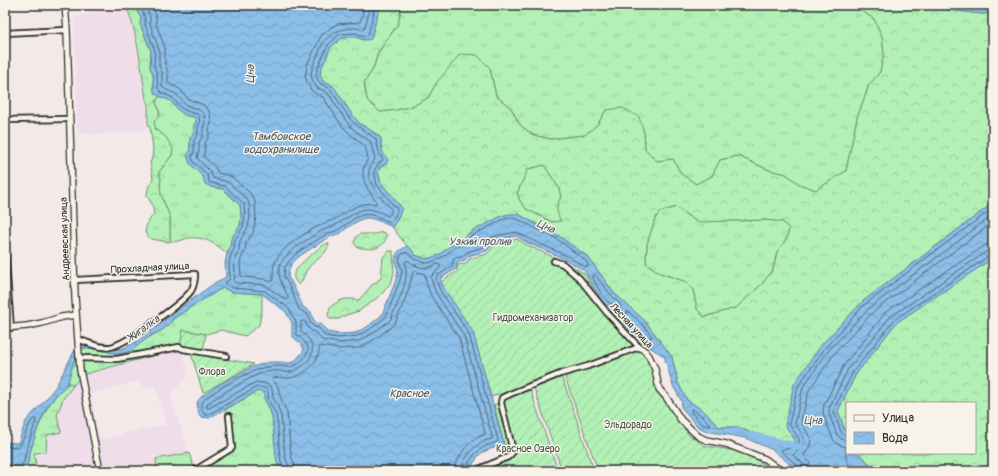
<svg xmlns="http://www.w3.org/2000/svg" width="998" height="476" viewBox="0 0 998 476" font-family="Pangolin,sans-serif">
  <style>
    .built { fill: #f0ddea; fill-rule: evenodd }
    .grass { fill: url(#grass-tufts); stroke: #6e8e70 }
    .forest { fill: url(#forest-crowns); stroke: #6e8e70; fill-rule: evenodd }
    .garden { fill: url(#garden-furrows); stroke: #6e8e70 }
    .water { fill: url(#water-waves); stroke: #65839c }
    .lines { fill: none; stroke-linecap: round; stroke-linejoin: round }
    .shore { stroke: #516677; stroke-width: 1 }
    .river { stroke: #8bbee8; stroke-width: 7 }
    .minor-casing { stroke: #2b2b2b; stroke-width: 8 }
    .tertiary-casing { stroke: #2b2b2b; stroke-width: 8 }
    .minor { stroke: #f7f3e8; stroke-width: 4.5 }
    .tertiary { stroke: #f7f3e8; stroke-width: 5.5 }
    .labels { text-anchor: middle; stroke-width: 3; stroke-linejoin: round; paint-order: stroke }
    .street-label { font-size: 10px; fill: #2b2b2b; stroke: #f7f3e8 }
    .park-label { font-size: 10px; fill: #465247; stroke: #f7f3e8 }
    .water-label { font-size: 11px; font-style: italic; fill: #485764; stroke: #f7f3e8 }
  </style>
  <defs>
    <pattern id="grass-tufts" width="24" height="20" patternUnits="userSpaceOnUse"><rect width="24" height="20" fill="#b2f0b6"/><path d="M3 7l-1-3M5 7V3M7 7l1-3M15 17l-1-3M17 17v-4M19 17l1-3" fill="none" stroke="#99ce9d"/></pattern>
    <pattern id="forest-crowns" width="20" height="18" patternUnits="userSpaceOnUse"><rect width="20" height="18" fill="#b2f0b6"/><path d="M2 6a3 3 0 1 1 6 0M12 15a3 3 0 1 1 6 0" fill="none" stroke="#99ce9d"/></pattern>
    <pattern id="garden-furrows" width="10" height="10" patternUnits="userSpaceOnUse"><rect width="10" height="10" fill="#b2f0b6"/><path d="M-1 1l2-2M0 10L10 0M9 11l2-2" fill="none" stroke="#99ce9d"/></pattern>
    <pattern id="water-waves" width="16" height="10" patternUnits="userSpaceOnUse"><rect width="16" height="10" fill="#8bbee8"/><path d="M0 5q4-4 8 0t8 0" fill="none" stroke="#78a3c7"/></pattern>
  </defs>
  <rect width="100%" height="100%" fill="#f4e9e9"/>
  <filter id="ink" filterUnits="userSpaceOnUse"><feTurbulence type="fractalNoise" baseFrequency=".025" numOctaves="2"/><feDisplacementMap in="SourceGraphic" scale="8" xChannelSelector="R" yChannelSelector="G"/><feConvolveMatrix kernelMatrix="1 2 1 2 8 2 1 2 1" color-interpolation-filters="sRGB"/></filter>
  <g filter="url(#ink)">
    <path class="built" d="M 96,5 L 126,5 L 131,19 L 137,47 L 146,99 L 147,131 L 102,134 L 77,133 L 74,17 L 80,16 L 95,11 Z
      M 181,348 L 188,372 L 188,376 L 170,395 L 189,453 L 156,459 L 157,471 L 37,471 L 34,453 L 46,452 L 47,435 L 61,432 L 57,415 L 63,399 L 80,377 L 85,374 ZM 141,380 L 144,388 L 155,385 L 166,425 L 138,430 L 100,440 L 90,394 Z"/>
    <path class="grass" d="M 401,5 L 846,5 L 859,9 L 874,19 L 882,36 L 884,54 L 880,72 L 869,85 L 857,118 L 846,171 L 816,190 L 799,184 L 786,174 L 769,170 L 738,156 L 720,160 L 712,176 L 696,184 L 681,174 L 673,159 L 657,161 L 645,149 L 644,132 L 606,110 L 598,124 L 585,135 L 550,139 L 533,135 L 520,125 L 511,108 L 496,96 L 490,68 L 437,82 L 428,98 L 413,106 L 397,110 L 380,112 L 367,100 L 364,83 L 373,69 L 378,53 L 398,24 L 401,8 Z
      M 159,96 L 171,101 L 179,111 L 188,116 L 194,117 L 196,118 L 197,122 L 194,127 L 194,132 L 190,138 L 190,151 L 203,177 L 211,187 L 223,189 L 227,193 L 240,205 L 241,216 L 240,226 L 231,239 L 230,248 L 227,253 C 215,244 205,236 189,238 C 183,239 177,243 170,241 L 170,217 L 161,195 L 160,184 L 161,179 L 159,174 L 159,172 L 172,155 L 162,134 L 156,130 L 154,123 L 154,121 L 159,116 L 160,114 L 156,102 Z
      M 544,165 L 559,188 L 561,197 L 557,205 L 561,221 L 552,222 L 526,209 L 520,201 L 517,193 L 528,169 Z
      M 676,207 L 697,222 L 766,220 L 783,222 L 789,229 L 787,238 L 777,252 L 773,270 L 762,284 L 736,308 L 704,317 L 697,309 L 693,290 L 686,282 L 660,273 L 646,263 L 647,244 L 655,219 L 660,212 Z
      M 223,288 L 232,292 L 262,294 L 262,309 L 259,325 L 245,336 L 221,330 L 206,334 L 183,330 L 181,348 L 85,374 L 80,377 L 73,386 L 72,384 L 67,385 L 73,364 L 79,350 L 82,348 L 89,348 L 120,354 L 162,330 L 169,325 L 173,319 L 194,305 L 219,290 Z
      M 258,391 L 264,392 L 264,398 L 270,410 L 272,417 L 278,466 L 282,471 L 157,471 L 156,459 L 189,453 L 194,468 L 229,446 L 225,410 Z"/>
    <path class="forest" d="M 126,5 L 135,5 L 141,19 L 140,24 L 151,51 L 150,67 L 153,74 L 154,92 L 159,96 L 156,102 C 157,106 160,112 159,115 C 156,123 152,117 156,130 L 166,137 L 173,149 L 172,155 L 159,172 L 159,174 L 161,179 L 160,184 L 161,195 L 170,217 L 170,241 L 169,242 L 151,239 L 147,236 L 145,232 L 147,223 L 154,214 L 152,204 L 147,196 L 148,188 L 153,179 L 151,167 L 150,163 L 152,158 L 153,148 L 150,128 L 148,124 L 148,105 L 146,99 C 141,68 138,35 126,5 Z
      M 375,5 L 401,5 L 401,8 L 398,24 L 378,52 L 373,69 L 364,83 L 367,100 L 380,112 L 397,110 L 413,106 L 428,98 L 437,82 L 460,54 L 477,55 L 490,68 L 496,96 L 511,108 L 520,125 L 533,135 L 550,139 L 585,135 L 598,124 L 606,110 L 623,108 L 639,117 L 644,132 L 645,149 L 657,161 L 673,159 L 681,174 L 696,184 L 712,176 L 720,160 L 738,156 L 769,170 L 786,174 L 799,184 L 816,190 L 846,171 L 857,118 L 869,85 L 880,72 L 884,54 L 882,36 L 874,19 L 859,9 L 846,5 L 937,5 L 948,10 L 983,14 L 993,13 L 993,203 L 862,302 L 796,442 L 789,445 L 775,444 L 738,427 L 719,427 L 704,411 L 687,400 L 678,383 L 672,357 L 645,321 L 614,293 L 588,257 L 559,236 L 518,214 L 505,215 L 469,233 L 459,241 L 450,247 L 439,255 L 427,259 L 415,255 L 412,250 L 407,246 L 392,227 L 397,220 L 402,208 L 381,183 L 378,172 L 381,166 L 383,153 L 381,145 L 381,138 L 378,135 L 359,123 L 353,116 L 334,87 L 329,83 L 323,81 L 320,75 L 321,69 L 331,47 L 342,38 L 355,37 L 365,40 L 379,10 ZM 544,165 L 559,188 L 561,197 C 555,208 556,211 561,221 L 552,222 L 526,209 L 520,201 L 517,193 L 528,169 ZM 676,207 L 697,222 L 766,220 L 783,222 L 789,229 L 787,238 L 777,252 L 773,270 L 762,284 L 736,308 L 704,317 L 697,309 L 693,290 L 686,282 L 660,273 L 646,263 L 647,244 L 655,219 L 660,212 Z
      M 382,232 L 386,234 L 387,236 C 382,251 370,250 357,247 L 354,243 L 356,237 L 360,234 L 375,234 Z
      M 328,243 L 329,245 C 326,255 315,260 309,267 C 304,272 304,280 299,285 C 296,282 293,279 294,274 C 296,266 320,246 328,243 Z
      M 389,251 L 393,251 L 394,272 L 392,281 L 381,295 L 359,311 L 346,315 L 339,319 L 330,319 L 328,315 L 330,307 C 343,298 344,298 359,300 L 371,286 L 381,278 L 383,257 Z
      M 993,258 L 993,471 L 877,471 L 858,453 L 975,453 L 975,403 L 847,403 L 847,436 L 838,411 L 856,374 L 896,323 Z
      M 70,383 L 72,384 L 73,386 L 63,399 L 57,415 L 61,432 L 47,435 L 46,452 L 34,453 L 37,471 L 19,471 C 23,469 26,467 28,463 C 29,460 29,456 30,453 C 36,431 48,396 70,383 Z"/>
    <path class="garden" d="M 517,239 L 531,247 L 565,262 L 585,274 L 602,305 L 612,312 L 622,316 C 626,334 630,337 646,344 L 491,397 L 481,363 L 444,291 L 441,282 L 457,271 L 457,265 L 465,264 L 469,259 L 487,254 L 495,244 Z
      M 183,330 L 206,334 L 203,351 L 180,347 Z
      M 646,347 L 663,398 L 689,435 L 705,446 L 745,452 L 773,471 L 598,471 L 565,377 Z
      M 191,353 L 254,364 L 203,393 Z
      M 562,377 L 594,471 L 562,471 L 534,388 Z
      M 530,389 L 558,471 L 482,471 L 508,460 L 494,405 Z"/>
    <path class="water" d="M 135,5 L 375,5 L 379,10 L 371,39 L 365,40 L 355,37 L 342,38 L 331,47 L 321,69 L 320,75 L 323,81 L 329,83 L 334,87 L 353,116 L 359,123 L 378,135 L 381,138 L 381,145 L 383,153 L 388,160 L 386,164 L 381,166 L 378,172 L 381,183 L 402,208 L 397,220 L 392,227 C 385,224 374,218 367,218 C 360,218 345,229 340,234 L 337,234 L 328,238 L 301,255 L 292,263 L 289,269 L 288,277 L 292,283 L 303,307 L 311,312 C 313,319 314,323 321,324 L 327,332 L 339,334 L 355,333 L 367,327 L 382,315 L 396,280 L 398,270 L 395,262 L 396,255 L 399,251 L 407,246 L 412,250 L 415,255 L 427,259 L 439,255 L 450,246 L 459,241 L 469,233 L 501,216 L 509,214 L 518,214 L 559,236 L 588,257 L 614,293 L 645,321 L 672,357 L 678,383 L 687,400 L 704,411 L 719,427 L 738,427 L 775,444 L 789,445 L 796,442 L 785,425 L 794,384 L 822,344 L 862,302 L 993,203 L 993,258 L 896,323 L 856,374 L 838,411 L 847,436 L 847,453 L 858,453 L 877,471 L 798,471 L 773,450 L 745,438 L 706,431 L 697,426 L 681,407 L 682,402 L 673,386 L 664,356 L 649,347 L 645,341 L 633,335 L 625,325 L 622,313 L 611,308 L 602,302 L 585,271 L 565,259 L 530,244 L 516,236 L 494,241 L 487,251 L 468,256 L 465,260 L 457,262 L 457,268 L 440,279 L 444,288 L 473,332 L 504,444 L 483,452 L 478,456 L 469,471 L 282,471 L 278,466 L 276,457 L 272,417 L 270,410 L 264,398 L 264,392 L 258,391 L 209,418 L 200,417 L 198,410 L 197,402 L 202,396 L 220,384 L 252,367 L 269,362 L 282,362 L 287,363 L 290,363 L 297,359 L 304,350 L 301,344 L 292,336 L 292,323 L 286,312 L 262,294 L 232,292 L 223,288 L 219,290 L 194,305 L 173,319 L 169,325 L 162,330 L 149,337 L 131,351 L 120,354 L 89,348 L 82,348 L 79,350 L 73,364 L 67,385 L 57,394 L 46,409 L 38,427 L 29,455 L 28,463 L 23,469 L 19,471 L 5,471 L 5,442 L 18,443 L 26,421 L 46,399 L 56,386 L 78,344 C 92,341 106,352 120,349 C 135,346 159,325 171,315 C 186,303 201,293 216,282 L 226,277 L 225,264 L 227,253 L 230,248 L 231,239 L 240,226 L 241,216 L 240,205 L 227,193 L 223,189 L 211,187 L 205,184 L 203,177 L 190,164 L 187,155 L 190,151 L 190,138 L 194,132 L 194,124 L 196,122 L 196,118 L 194,117 L 188,116 L 179,111 L 171,101 L 159,96 L 154,92 L 153,74 L 150,67 L 151,51 L 140,24 L 141,19 Z
      M 937,5 L 993,5 L 993,13 L 983,14 L 948,10 Z"/>
    <g class="lines">
      <path class="shore" d="M 140,5 L 145,18 L 145,24 L 155,51 L 154,66 L 157,74 L 158,89 L 162,93 L 173,98 L 181,108 L 189,112 L 197,114 L 199,117 L 200,123 L 198,126 L 198,134 L 194,140 L 194,151 L 192,156 L 193,162 L 207,174 L 209,182 L 212,183 L 225,186 L 244,204 L 245,216 L 243,227 L 235,240 L 234,249 L 231,255 L 229,263 L 230,278 L 229,280 L 225,282 L 225,284 L 233,288 L 265,291 L 277,300 L 285,305 L 289,309 L 296,322 L 296,334 C 301,338 306,342 308,348 C 309,357 295,368 287,367 C 285,367 283,366 281,366 C 277,366 272,366 269,367 C 264,367 258,369 254,371 C 245,374 205,395 202,403 C 200,406 202,411 204,414 L 208,415 L 257,387 C 260,387 263,387 266,389 C 269,391 268,394 268,398 C 269,404 274,409 276,415 C 279,428 278,443 280,456 C 280,462 284,466 285,471
        M 145,5 L 150,17 L 150,24 L 159,50 L 159,65 L 162,73 L 162,86 L 165,89 L 176,94 L 185,104 L 191,107 L 198,109 L 204,114 L 205,123 L 203,128 L 203,136 L 199,142 L 199,151 L 197,157 L 198,159 L 210,171 L 213,178 L 228,182 L 247,199 L 249,203 L 250,217 L 248,227 L 240,241 L 239,250 L 236,256 L 234,264 L 235,272 L 234,282 L 236,283 L 265,285 L 280,296 L 286,300 L 288,299 L 288,297 C 284,287 276,277 280,265 C 286,251 310,238 323,230 C 328,228 333,227 337,224 C 347,219 355,210 367,209 C 374,209 382,213 388,216 C 390,215 392,212 391,209 C 383,200 366,183 369,170 C 370,166 373,162 375,159 L 372,148 L 371,142 L 353,129 L 346,121 L 328,93 L 325,91 L 317,88 L 312,79 L 311,74 L 313,66 L 323,43 C 331,32 342,28 355,28 C 358,28 361,30 364,29 L 369,13 L 367,5
        M 152,5 L 156,15 L 156,24 L 165,48 L 165,64 L 168,72 L 168,83 L 180,89 L 188,99 L 204,105 L 209,111 L 211,119 L 211,123 L 209,130 L 209,136 L 205,143 L 204,157 L 215,167 L 218,173 L 227,175 L 232,177 L 251,194 L 255,202 L 256,217 L 254,228 L 253,233 L 246,243 L 245,251 L 241,259 L 240,264 L 241,276 L 243,277 L 264,279 L 271,282 L 273,280 C 273,275 273,269 274,265 C 279,248 306,232 321,225 C 325,222 331,221 335,219 C 348,212 358,201 375,204 L 376,203 L 376,201 C 369,192 360,179 364,167 C 365,164 367,161 368,158 L 365,146 L 350,134 L 342,126 L 323,97 L 316,94 L 311,90 L 307,82 L 305,76 L 308,63 L 321,36 L 333,26 L 337,24 L 360,22 L 363,13 L 361,5
        M 372,5 L 374,12 L 368,35 L 365,36 L 355,33 L 342,34 L 339,35 L 328,45 L 318,67 L 316,75 C 320,87 323,83 331,90 L 350,119 L 356,125 L 376,139 C 377,147 379,153 383,160 L 382,161 L 378,164 L 374,171 L 377,185 L 397,209 C 397,213 394,219 390,222 L 369,214 L 362,215 L 355,218 L 338,230 L 325,235 L 298,252 L 289,261 L 285,267 L 284,277 L 289,285 L 299,309 L 308,315 L 311,324 L 315,327 L 319,328 L 325,336 L 338,338 L 357,336 L 369,330 L 386,317 L 400,280 L 402,270 L 399,261 L 400,257 L 402,254 L 407,252 L 414,259 L 426,263 L 429,263 L 441,258 L 471,236 L 502,220 L 510,218 L 517,219 L 557,239 L 585,260 L 588,264 L 588,266 L 585,267 L 567,256 L 532,240 L 516,232 L 492,237 L 484,247 L 467,252 L 462,257 L 455,258 L 453,261 L 452,266 L 437,276 L 436,280 L 440,290 L 469,334 L 498,440 L 497,442 C 485,446 479,448 471,459 C 469,463 466,467 466,471
        M 947,5 L 950,6 L 983,10 L 993,9
        M 594,275 L 596,276 L 611,295 L 620,304 L 620,307 C 605,306 599,289 593,278 Z
        M 627,312 L 629,312 L 642,324 L 651,335 L 651,338 L 648,338 C 644,336 640,335 636,332 C 630,328 625,319 627,312 Z
        M 692,409 L 701,415 L 710,424 L 710,426 C 702,427 696,418 691,412 L 691,411 Z
        M 847,435 L 844,435 L 841,432 L 834,412 L 834,409 L 853,372 L 894,320 L 989,256 L 993,255
        M 847,440 L 841,439 L 837,435 L 829,414 L 829,410 L 830,406 L 848,369 L 890,317 L 986,252 L 993,250
        M 5,446 L 17,447 L 20,446 L 30,423 L 33,419 L 36,419 L 36,421 L 25,454 L 24,462 L 20,468 L 19,471
        M 290,471 C 290,466 286,461 285,456 L 281,416 L 278,407 L 273,397 L 272,389 L 269,385 L 264,383 L 256,382 L 209,408 L 207,408 L 207,405 L 209,402 C 220,395 231,388 243,382 C 248,380 252,377 257,375 C 264,372 273,370 281,371 C 285,372 287,373 290,372 C 302,369 317,357 311,343 C 309,338 305,335 301,332 L 301,322 L 302,321 L 305,321 L 308,328 L 312,331 L 316,333 L 322,340 L 339,343 L 359,341 L 372,334 L 388,322 L 391,319 C 398,301 410,281 405,262 L 407,260 C 412,264 421,269 429,268 C 432,267 435,265 438,264 L 440,265 L 440,268 L 433,274 L 431,278 L 432,282 L 436,293 L 464,336 L 492,436 L 492,439 C 487,440 483,441 479,444 C 472,448 461,463 461,471
        M 296,471 C 296,465 292,461 291,455 L 287,413 L 280,396 L 278,387 L 273,380 L 273,378 C 278,376 283,379 289,378 C 301,377 314,367 318,355 C 319,352 319,349 320,346 L 338,349 L 359,348 L 375,339 L 391,327 L 396,321 L 406,297 L 410,284 L 413,272 L 414,271 L 425,274 L 426,282 L 431,296 L 459,338 L 485,433 L 484,435 C 481,436 478,437 475,439 C 466,444 455,461 455,471
        M 800,471 L 799,467 L 782,452 L 781,450 L 783,449 C 789,449 795,448 799,443 L 799,439 L 789,424 L 798,386 L 826,347 L 864,305 L 993,208
        M 805,471 C 805,463 798,460 793,455 C 796,451 801,450 803,446 C 808,438 798,430 795,423 L 803,387 L 829,350 L 868,309 L 993,215
        M 811,471 L 810,463 L 804,455 C 817,438 808,437 801,421 L 809,390 L 834,354 L 872,313 L 993,222
        M 855,471 C 846,462 845,460 846,447 L 837,444 L 833,439 L 824,416 L 823,411 L 824,405 L 844,365 L 886,312 L 984,246 L 988,244 L 993,244"/>
      <path class="river" d="M 751,435 L 799,447"/>
      <g class="minor-casing">
        <path id="minor" d="M 5,33 L 67,30
          M 5,120 L 69,119
          M 5,251 L 11,328
          M 75,280 L 195,274 C 195,280 194,286 191,291 C 182,303 125,345 110,347 C 99,348 88,343 78,339
          M 79,358 L 117,359 L 179,347 L 183,349 L 226,356
          M 194,471 L 232,448 L 229,416
          M 474,471 L 508,457 L 512,453 L 512,447 L 501,403 L 502,398 L 510,394 L 560,374 L 588,366 L 639,347 L 608,314 L 579,278 L 563,264 L 554,261"/>
      </g>
      <g class="tertiary-casing">
        <path id="tertiary" d="M 65,5 L 67,30 L 75,297 L 80,370 L 100,471
          M 5,328 L 27,326 L 42,323 L 62,317 L 76,315
          M 639,347 L 645,351 L 649,356 L 655,369 L 659,389 L 666,397 L 681,420 L 698,436 L 706,440 L 726,444 L 765,459 L 781,471"/>
      </g>
      <use href="#minor" class="minor"/>
      <use href="#tertiary" class="tertiary"/>
    </g>
  </g>
  <g class="labels">
    <g class="street-label">
      <text transform="translate(64 239) rotate(-92)" y="4">Андреевская улица</text>
      <text transform="translate(150 267) rotate(-3)" y="4">Прохладная улица</text>
      <text transform="translate(632 325) rotate(47)" y="4">Лесная улица</text>
    </g>
    <g class="park-label">
      <text x="533" y="321">Гидромеханизатор</text>
      <text x="212" y="375">Флора</text>
      <text x="628" y="428">Эльдорадо</text>
      <text x="528" y="452">Красное Озеро</text>
    </g>
    <g class="water-label">
      <text transform="translate(250 74) rotate(-89)" y="4">Цна</text>
      <text x="281" y="140">Тамбовское<tspan x="281" dy="13">водохранилище</tspan></text>
      <text transform="translate(546 226) rotate(25)" y="4">Цна</text>
      <text x="480" y="245">Узкий пролив</text>
      <text transform="translate(143 328) rotate(-36)" y="4">Жигалка</text>
      <text x="409" y="397">Красное</text>
      <text x="813" y="424">Цна</text>
    </g>
  </g>
  <rect width="998" height="476" fill="none" stroke="#f7f3e8" stroke-width="20"/>
  <rect x="10" y="10" width="978" height="456" fill="none" stroke="#2b2b2b" stroke-width="1.5" filter="url(#ink)"/>
  <rect x="846" y="402" width="130" height="52" fill="#f7f3e8" stroke="#a5a39c"/>
  <rect x="854" y="415" width="20" height="6" fill="#f7f3e8" stroke="#a5a39c"/>
  <text x="882" y="422" font-size="12" fill="#2b2b2b">Улица</text>
  <rect x="854" y="432" width="20" height="12" fill="url(#water-waves)" stroke="#a5a39c"/>
  <text x="882" y="442" font-size="12" fill="#2b2b2b">Вода</text>
</svg>
